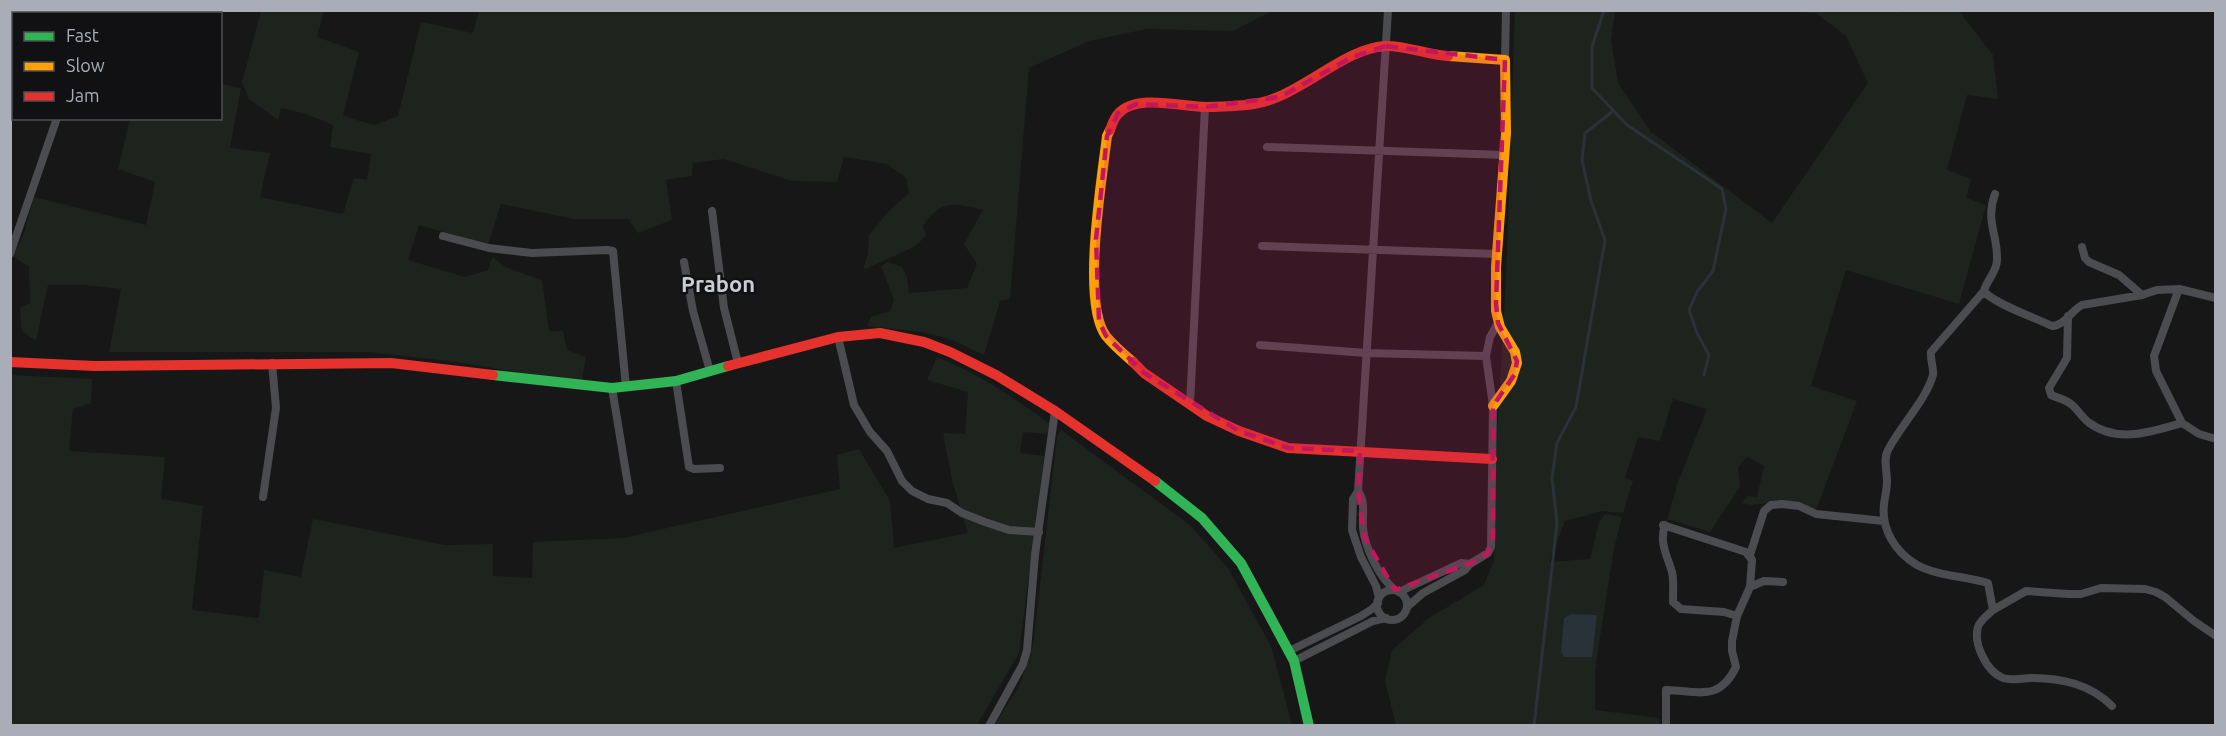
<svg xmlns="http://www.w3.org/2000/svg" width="2226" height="736" viewBox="0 0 2226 736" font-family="Ubuntu,sans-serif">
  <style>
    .green { fill: #1d241e }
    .water { fill: #2a3239 }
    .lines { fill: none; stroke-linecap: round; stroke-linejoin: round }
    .stream { stroke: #2a3239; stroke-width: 3 }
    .street { stroke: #4b4c50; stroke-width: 8 }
    .fast { stroke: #30b455; stroke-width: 10 }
    .slow { stroke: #ff9f0a; stroke-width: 10 }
    .jam { stroke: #e5322d; stroke-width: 10 }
    .marked { fill: #c2185b; fill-opacity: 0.2; stroke: #c2185b; stroke-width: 4.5; stroke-dasharray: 12 8; stroke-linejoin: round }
    .labels { text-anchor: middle; stroke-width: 5; stroke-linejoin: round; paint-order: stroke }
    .quarter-label { font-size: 22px; font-weight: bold; fill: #c9ccd4; stroke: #111113 }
  </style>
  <rect width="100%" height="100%" fill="#171717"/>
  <path class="green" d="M 81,10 L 172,11 L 172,14 L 81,14 Z
    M 1900,10 L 1903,13 L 1907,10 L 1959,11 L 1993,55 L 1998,99 L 1967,95 L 1947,170 L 1971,179 L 1966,198 L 1986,205 L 1959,304 L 1846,270 L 1811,386 L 1857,401 L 1816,510 L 1783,501 L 1752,505 L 1742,503 L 1748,496 L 1757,497 L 1764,466 L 1747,457 L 1738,467 L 1740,487 L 1710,532 L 1667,519 L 1678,482 L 1707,409 L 1673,399 L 1660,441 L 1638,437 L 1625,478 L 1633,481 L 1623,513 L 1601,511 L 1565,521 L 1549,562 L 1590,559 L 1599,523 L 1605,514 L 1622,517 L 1614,548 L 1595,670 L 1595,710 L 1659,718 L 1660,725 L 1396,725 L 1385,681 L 1392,650 L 1429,618 L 1484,585 L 1494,561 L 1497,435 L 1506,278 L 1515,11 L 1615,11 L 1611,39 L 1618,83 L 1651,132 L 1772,223 L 1868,83 L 1846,36 L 1816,13 L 1782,11 Z
    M 261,11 L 324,11 L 317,37 L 359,52 L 343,116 L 374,125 L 398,116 L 421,22 L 473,33 L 479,11 L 1272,11 L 1233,31 L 1147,29 L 1089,41 L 1029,68 L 1010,299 L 1000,301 L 984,355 L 950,339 L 922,332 L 867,326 L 871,317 L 890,311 L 894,300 L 881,266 L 888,262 L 902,267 L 907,277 L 909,293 L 967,288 L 977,264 L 964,244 L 983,210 C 956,203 940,199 923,226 L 926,236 L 914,247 L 863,270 L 868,254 L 869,235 L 887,213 L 909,193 L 906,178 L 887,164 L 844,157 L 837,182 L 792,181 L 724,159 L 693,163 L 692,176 L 666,180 L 672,220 L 638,233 L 628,219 L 574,219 L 501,204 L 488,245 L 419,225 L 408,260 L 465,277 L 488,270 L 492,257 L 507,268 L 542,280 L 549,331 L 563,331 L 567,350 L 586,357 L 582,380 L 559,379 L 457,362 L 369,352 L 109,352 L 121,289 L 85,285 L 48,285 L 36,341 L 22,331 L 20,308 L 30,303 L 29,267 L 13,256 L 24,233 L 34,197 L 146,225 L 155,182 L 118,169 L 130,119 L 220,118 L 221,84 L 241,88 L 230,148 L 270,153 L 260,197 L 343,214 L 354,178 L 367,180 L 371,154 L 330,147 L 333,125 L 303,113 L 281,108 L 278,120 L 249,99 L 242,82 Z
    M 937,357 C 978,373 1014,398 1050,424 L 1047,434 L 1023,432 L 1020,453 L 1044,456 L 1019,653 L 977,725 L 11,725 L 10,375 L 92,379 L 91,403 L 73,409 L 69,451 L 165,457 L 161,499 L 203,506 L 192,610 L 259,618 L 264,570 L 301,577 L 313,519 L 445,545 L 493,544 L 493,576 L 532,578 L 533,542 L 623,538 L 840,489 L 837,455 L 859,449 L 890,501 L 894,548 L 968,533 L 952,480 L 943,433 L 965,434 L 968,392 L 927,380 Z
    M 1061,430 L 1190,525 L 1228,568 L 1271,646 L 1292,725 L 994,726 L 1019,686 L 1033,646 L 1057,436 Z"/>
  <path class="water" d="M 1571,614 L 1597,615 L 1592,657 L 1564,657 L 1561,651 L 1564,618 Z"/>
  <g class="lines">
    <path class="stream" d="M 1604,10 L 1592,47 L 1592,88 L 1627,125 L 1722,189 L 1726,209 L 1713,271 L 1697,292 L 1689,310 L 1697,333 L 1709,355 L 1704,375
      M 1534,726 L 1557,523 L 1552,478 L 1557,443 L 1576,407 L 1605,240 L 1591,201 L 1582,160 L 1585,133 L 1613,111"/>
    <path class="street" d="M 77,14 L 78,10
      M 177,14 L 177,10
      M 1505,60 L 1506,10
      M 1267,147 L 1505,155
      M 1995,194 C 1985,221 1998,235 1997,260 C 1997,272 1987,279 1984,291 L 1931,352 C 1930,360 1934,368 1933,375 C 1926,400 1901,425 1888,450 C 1883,459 1887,471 1887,481 C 1887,489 1885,496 1884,504 C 1881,529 1895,552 1917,565 C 1938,576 1965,576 1988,583 L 1993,610 L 2026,591 L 2069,594 L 2081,594 L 2101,588 L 2145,589 L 2156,592 L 2165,597 L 2194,621 L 2216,636
      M 712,211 L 724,308 L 738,363
      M 443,236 L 489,248 L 532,253 L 607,250 L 613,251 L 626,387
      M 1262,246 L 1497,254
      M 2082,247 L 2085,258 L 2089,262 L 2119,275 L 2142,295
      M 10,254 L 57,118
      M 684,262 L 693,311 L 710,371
      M 2179,289 L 2154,356 L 2156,371 L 2182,423 L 2199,434 L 2216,439
      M 1984,291 C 1992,303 2036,318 2052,326 C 2064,326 2071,311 2082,305 L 2142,295 L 2157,290 L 2179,289 L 2216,298
      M 2068,316 L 2067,358 L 2049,388 L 2051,395 C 2058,398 2067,400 2072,405 C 2078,410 2082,417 2088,422 C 2117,444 2151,432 2182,423
      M 838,337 L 854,405 L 870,432 L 887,451 L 902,481 L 912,491 L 928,499 L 947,503 L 962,513 L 985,522 L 1009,530 L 1039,532
      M 1260,345 L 1366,353 L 1486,356
      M 676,381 L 689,467 L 694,469 L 720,468
      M 612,388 L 629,491
      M 1190,404 L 1205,107
      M 1358,491 C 1366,501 1362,516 1363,528 C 1365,548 1379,577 1395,590
      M 263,497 L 276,408 L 272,363
      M 1663,525 L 1746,552 L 1752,560 L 1750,587 L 1737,616 L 1732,641 L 1732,651 L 1736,667 C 1719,702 1699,691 1666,690 L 1666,726
      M 1665,525 C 1659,543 1667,555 1672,572 C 1674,581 1673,592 1673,602 L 1681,609 L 1724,612 L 1737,616
      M 1750,555 L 1764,511 L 1771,505 L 1782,504 L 1799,506 L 1816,514 L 1884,521
      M 1750,587 L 1764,581 L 1783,582
      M1377 605a15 15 0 1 1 30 0a15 15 0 1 1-30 0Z
      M 1399,592 L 1461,563 L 1470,564
      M 1379,598 L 1376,586 L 1361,557 L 1352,530 L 1353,499 L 1358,491 L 1388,10
      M 1407,607 L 1423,593 L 1465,570 L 1470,564 L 1488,553 L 1491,547 L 1493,406 L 1486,356 L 1490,337 L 1498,323
      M 1993,610 C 1988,615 1980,620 1978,627 C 1973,644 1987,672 2003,678 C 2012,681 2022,678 2031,678 C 2062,678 2090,684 2112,706
      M 1289,651 L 1361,616 L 1372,609 L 1378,603
      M 1294,661 L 1373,621 L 1386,618
      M 989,726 L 1023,664 L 1027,650 L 1035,555 L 1055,411"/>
    <path class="fast" d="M 493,375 L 612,388 L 676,381 L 728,366
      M 1155,481 L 1202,518 L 1241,563 L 1294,661 L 1309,726"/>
    <path class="slow" d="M 1448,56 L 1505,60 L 1506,133 L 1496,267 L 1496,311 L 1500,327 L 1515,352 L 1517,363 L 1511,381 L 1493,406
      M 1110,130 L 1107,136 C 1102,179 1081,303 1106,336 C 1114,346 1124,354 1133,362"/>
    <path class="jam" d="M 1110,130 C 1112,125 1114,118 1118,114 C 1136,93 1183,107 1206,107 C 1220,107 1234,106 1247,105 C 1297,101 1340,49 1385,46 C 1405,45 1427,55 1448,56
      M 10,362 L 95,366 L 391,363 L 493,375
      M 1133,362 L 1144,373 L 1207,416 L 1239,431 L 1288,448 L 1492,459
      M 728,366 L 838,337 L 880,333 L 924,342 L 950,352 L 996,375 L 1055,411 L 1155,481"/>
  </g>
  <path class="marked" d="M 1386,46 L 1505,60 L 1496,303 L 1498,323 L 1517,361 L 1515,374 L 1493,406 L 1493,538 L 1488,553 L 1477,561 L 1395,590 L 1364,537 L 1358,491 L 1360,451 L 1288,448 L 1239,431 L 1144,373 L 1106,336 L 1099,321 L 1096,239 L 1107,136 L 1118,113 L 1136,104 L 1205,107 L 1280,97 L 1352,57 Z"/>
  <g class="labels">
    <g class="quarter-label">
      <text x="718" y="292">Prabon</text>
    </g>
  </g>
  <rect width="2226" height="736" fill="none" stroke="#a8adb8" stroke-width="24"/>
  <rect x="12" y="12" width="210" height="108" fill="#111113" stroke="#4d4f55" stroke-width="1.5"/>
  <rect x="24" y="32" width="30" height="9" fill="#30b455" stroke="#4d4f55" stroke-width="1.5"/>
  <text x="66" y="42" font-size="18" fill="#a8adb8">Fast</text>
  <rect x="24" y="62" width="30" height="9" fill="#ff9f0a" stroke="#4d4f55" stroke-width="1.5"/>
  <text x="66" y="72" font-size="18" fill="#a8adb8">Slow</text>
  <rect x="24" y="92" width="30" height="9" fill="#e5322d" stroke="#4d4f55" stroke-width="1.5"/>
  <text x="66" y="102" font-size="18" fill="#a8adb8">Jam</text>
</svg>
